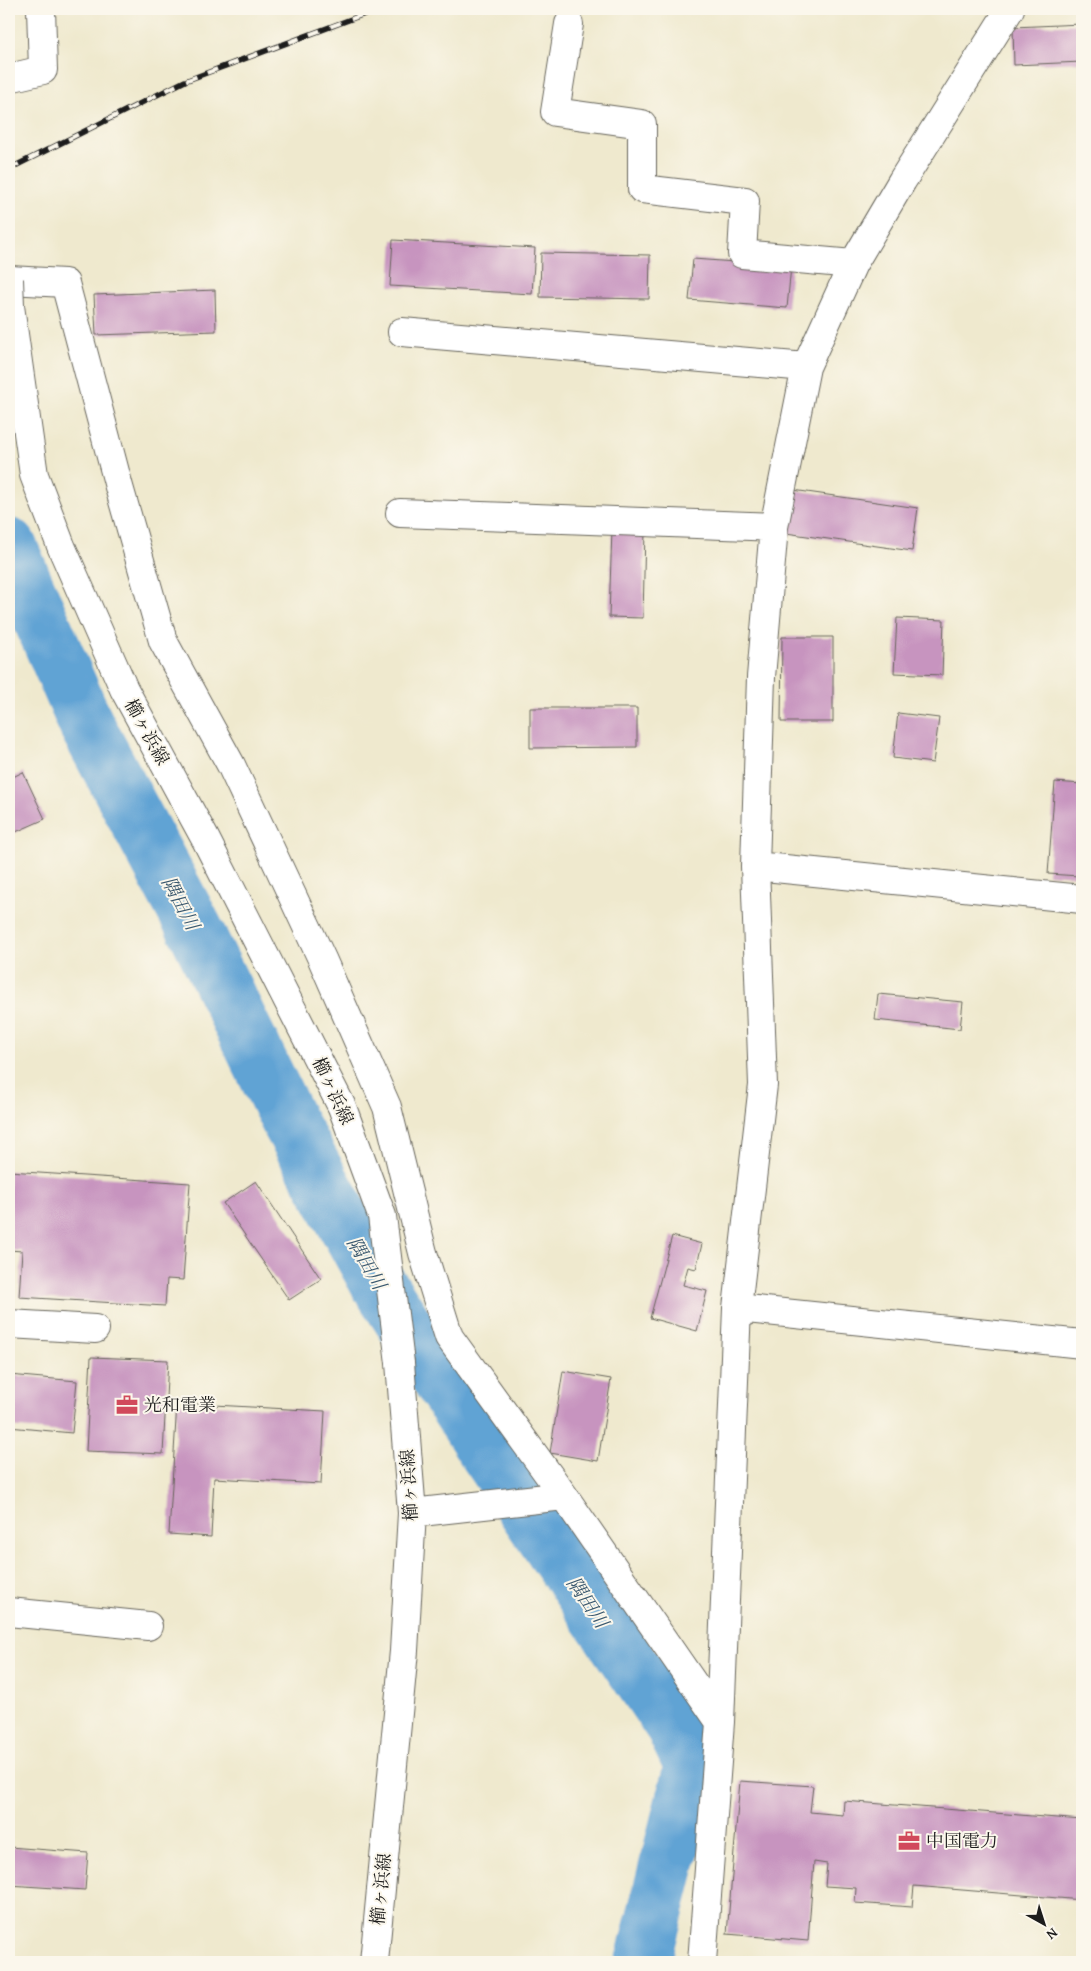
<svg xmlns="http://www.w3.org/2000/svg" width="1091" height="1971" viewBox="0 0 1091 1971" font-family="'Gentium Book Plus','Noto Serif JP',serif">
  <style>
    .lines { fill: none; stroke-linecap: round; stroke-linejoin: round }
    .river { stroke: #60a3d4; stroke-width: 56 }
    .building { fill: #c794bf }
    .minor-casing { stroke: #66645a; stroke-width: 30 }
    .minor { stroke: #fff; stroke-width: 28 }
    .rail-casing { stroke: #1c1c1c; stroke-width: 5.5 }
    .rail { stroke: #fbf7ec; stroke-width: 4; stroke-dasharray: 11; stroke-linecap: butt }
    .minor-bridge-casing { stroke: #66645a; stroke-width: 30; stroke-linecap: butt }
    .minor-bridge { stroke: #fff; stroke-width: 28 }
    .labels { text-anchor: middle; stroke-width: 4; stroke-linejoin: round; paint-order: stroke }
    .street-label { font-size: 18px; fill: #1c1c1c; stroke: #fbf7ec }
    .poi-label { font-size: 18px; fill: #1c1c1c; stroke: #fbf7ec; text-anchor: start }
    .water-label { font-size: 19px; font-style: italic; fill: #3b596f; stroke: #fbf7ec }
  </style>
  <rect width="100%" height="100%" fill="#fbf7ec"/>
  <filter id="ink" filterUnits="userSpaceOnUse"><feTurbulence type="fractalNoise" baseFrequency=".02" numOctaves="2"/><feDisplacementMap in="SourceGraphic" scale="10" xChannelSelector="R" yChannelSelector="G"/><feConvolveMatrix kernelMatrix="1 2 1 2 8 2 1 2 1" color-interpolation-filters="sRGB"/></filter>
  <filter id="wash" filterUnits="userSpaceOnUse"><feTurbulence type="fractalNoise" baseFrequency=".0096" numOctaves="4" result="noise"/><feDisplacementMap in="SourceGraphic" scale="20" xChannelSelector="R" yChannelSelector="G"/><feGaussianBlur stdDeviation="1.12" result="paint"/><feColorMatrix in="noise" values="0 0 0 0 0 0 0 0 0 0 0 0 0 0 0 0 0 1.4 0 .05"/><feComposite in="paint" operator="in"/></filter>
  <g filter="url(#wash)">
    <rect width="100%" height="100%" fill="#efe9ce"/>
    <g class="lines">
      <path class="river" d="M 9,546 L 86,724 L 195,929 L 289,1122 L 376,1280 L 489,1456 L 673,1726 L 692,1766 L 643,1962"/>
    </g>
    <g id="blocks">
      <path class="building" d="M 1082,24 L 1082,62 L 1014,65 L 1013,27 Z
        M 393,240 L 535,248 L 532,294 L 390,286 Z
        M 541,253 L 650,255 L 649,299 L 540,297 Z
        M 693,259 L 791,266 L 787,308 L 689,300 Z
        M 215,290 L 216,331 L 96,335 L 94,295 Z
        M 793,490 L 918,508 L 912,551 L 786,533 Z
        M 612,529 L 645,530 L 643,618 L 609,617 Z
        M 897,618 L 944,620 L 942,675 L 894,673 Z
        M 782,637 L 833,637 L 833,722 L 781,722 Z
        M 530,708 L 637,708 L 637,747 L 530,748 Z
        M 898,713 L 939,718 L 933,763 L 893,758 Z
        M 23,772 L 45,819 L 9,835 L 9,779 Z
        M 1055,782 L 1082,784 L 1082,832 L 1079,876 L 1048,874 Z
        M 878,994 L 963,1002 L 960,1029 L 875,1020 Z
        M 9,1171 L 190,1183 L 183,1280 L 167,1279 L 165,1306 L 19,1297 L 22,1251 L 9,1250 Z
        M 256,1181 L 321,1279 L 289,1300 L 223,1203 Z
        M 672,1236 L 702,1244 L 696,1269 L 688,1267 L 683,1285 L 707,1291 L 697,1331 L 650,1318 Z
        M 91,1357 L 168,1360 L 163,1454 L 86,1451 Z
        M 563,1371 L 611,1379 L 598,1461 L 550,1453 Z
        M 9,1375 L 77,1381 L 72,1433 L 9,1427 Z
        M 177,1403 L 325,1411 L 321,1484 L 214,1478 L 211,1537 L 169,1534 Z
        M 740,1781 L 813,1786 L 810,1812 L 843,1815 L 844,1801 L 1082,1820 L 1082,1900 L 914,1886 L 912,1907 L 855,1903 L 856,1888 L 825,1886 L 827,1864 L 814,1862 L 808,1941 L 727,1934 Z
        M 9,1847 L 88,1853 L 85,1890 L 9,1885 Z"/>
    </g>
  </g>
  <g filter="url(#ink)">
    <use href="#blocks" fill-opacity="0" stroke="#66645a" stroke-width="1"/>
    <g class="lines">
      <g class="minor-casing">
        <path id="minor" d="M 569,24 L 555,112 L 642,124 L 642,189 L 745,201 L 742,254 L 853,264
          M 9,78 L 43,70 L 41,9
          M 9,280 L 65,283 L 119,487 L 163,641 L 231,765 L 322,959 L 387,1107 L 423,1253 L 449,1337 L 564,1496 L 720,1722
          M 402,332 L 806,367
          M 400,513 L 774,527
          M 755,866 L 1082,899
          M 737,1308 L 1082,1344
          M 9,1324 L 95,1329
          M 412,1513 L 564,1496
          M 9,1612 L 148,1626
          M 374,1962 L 404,1651 L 412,1513 L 400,1363
          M 702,1962 L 720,1722 L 737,1308 L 763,1085 L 755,866 L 761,677 L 774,527 L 806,367 L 853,264 L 902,181 L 1010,9"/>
      </g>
      <use href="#minor" class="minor"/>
      <g class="rail-casing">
        <path id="rail" d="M 9,169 L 185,81 L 378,9"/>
      </g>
      <use href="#rail" class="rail"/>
      <g class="minor-bridge-casing">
        <path id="minor-bridge" d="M 9,279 L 10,306 L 34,475 L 61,546 L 124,689 L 206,840 L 342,1107 L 382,1216 L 400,1363"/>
      </g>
      <use href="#minor-bridge" class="minor-bridge"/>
    </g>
  </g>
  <defs>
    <g id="office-bare" transform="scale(1.725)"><path d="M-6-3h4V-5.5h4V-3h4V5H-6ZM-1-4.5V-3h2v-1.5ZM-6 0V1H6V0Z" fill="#d1495b" stroke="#fbf7ec" stroke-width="2.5" paint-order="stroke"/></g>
  </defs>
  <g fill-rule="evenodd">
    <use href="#office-bare" x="127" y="1405"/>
    <use href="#office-bare" x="909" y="1841"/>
  </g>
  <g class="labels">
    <g class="street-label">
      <text transform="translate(147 732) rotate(61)" y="6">櫛ヶ浜線</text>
      <text transform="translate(333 1091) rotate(65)" y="6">櫛ヶ浜線</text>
      <text transform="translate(409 1485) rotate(-93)" y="6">櫛ヶ浜線</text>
      <text transform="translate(381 1889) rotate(-84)" y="6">櫛ヶ浜線</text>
    </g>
    <g class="poi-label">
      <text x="144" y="1411">光和電業</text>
      <text x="926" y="1847">中国電力</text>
    </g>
    <g class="water-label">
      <text transform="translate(181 903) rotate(62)" y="7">隅田川</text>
      <text transform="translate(367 1263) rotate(60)" y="7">隅田川</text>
      <text transform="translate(588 1602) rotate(56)" y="7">隅田川</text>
    </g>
  </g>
  <rect width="1091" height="1971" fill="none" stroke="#fbf7ec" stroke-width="30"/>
  <g transform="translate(1044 1924) rotate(141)" stroke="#fbf7ec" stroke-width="4" paint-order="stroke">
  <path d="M0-4L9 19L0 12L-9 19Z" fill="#1c1c1c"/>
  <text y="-8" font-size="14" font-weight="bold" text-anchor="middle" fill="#1c1c1c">N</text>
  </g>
</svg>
